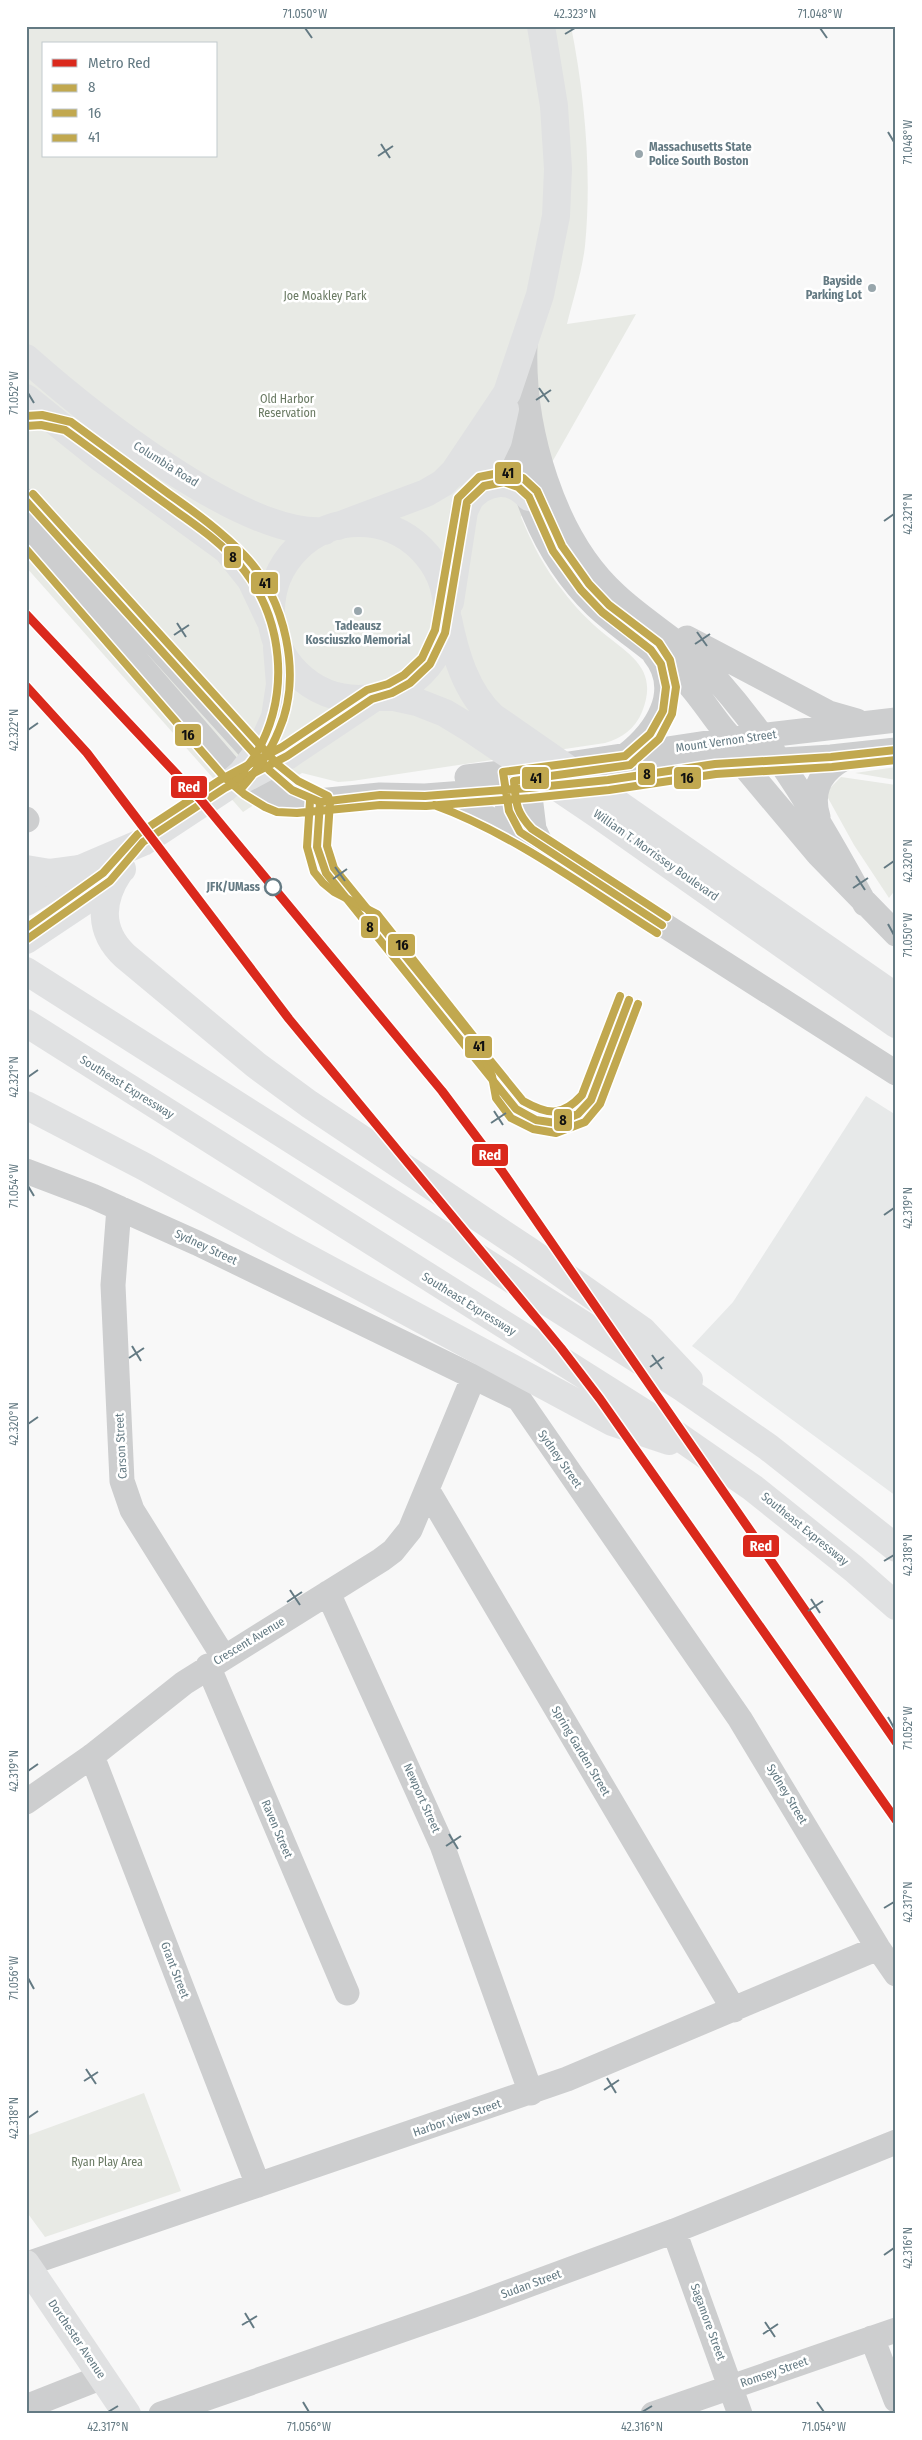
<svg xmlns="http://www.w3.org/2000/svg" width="922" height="2440" viewBox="0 0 922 2440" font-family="'Fira Sans Condensed',sans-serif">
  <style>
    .built { fill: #e7e9e9 }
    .green { fill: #e8eae5; fill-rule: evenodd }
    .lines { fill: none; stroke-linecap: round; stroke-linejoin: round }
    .minor { stroke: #cdcecf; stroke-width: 25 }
    .major { stroke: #e0e1e2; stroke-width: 28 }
    .highway { stroke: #e0e1e2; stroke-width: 28 }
    .bus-1-casing { stroke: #fff; stroke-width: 11 }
    .bus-2-casing { stroke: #fff; stroke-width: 11 }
    .bus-3-casing { stroke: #fff; stroke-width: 11 }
    .bus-1 { stroke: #c1a84f; stroke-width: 8 }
    .bus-2 { stroke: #c1a84f; stroke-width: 8 }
    .bus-3 { stroke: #c1a84f; stroke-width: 8 }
    .metro-1-casing { stroke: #fff; stroke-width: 12 }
    .metro-1 { stroke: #da291c; stroke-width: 9 }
    .ticks { fill: none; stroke: #647a83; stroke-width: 2 }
    .poi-dot { fill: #98a6ac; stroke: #fff; stroke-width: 2 }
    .stop-dot { fill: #fff; stroke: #647a83; stroke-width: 2.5 }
    .labels { text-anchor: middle; stroke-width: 5; stroke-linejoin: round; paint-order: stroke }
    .poi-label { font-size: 12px; font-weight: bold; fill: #647a83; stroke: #fff; text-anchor: start }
    .park-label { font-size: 12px; fill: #6a7a63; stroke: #fff }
    .street-label { font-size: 12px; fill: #647a83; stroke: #fff }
    .stop-label { font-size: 12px; font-weight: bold; fill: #647a83; stroke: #fff; text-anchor: end }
    .line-badge { stroke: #fff; stroke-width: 2 }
    .badge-label { font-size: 14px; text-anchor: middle; font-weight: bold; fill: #fff }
    .pale-badge-label { font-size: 14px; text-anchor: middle; font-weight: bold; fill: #111 }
    .neatline { fill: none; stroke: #647a83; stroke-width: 2 }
    .ticks-label { font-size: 12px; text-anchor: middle; fill: #647a83 }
  </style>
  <rect width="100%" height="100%" fill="#f8f8f8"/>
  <path class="built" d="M 866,1096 L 896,1115 L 896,1496 L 692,1346 L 733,1302 Z"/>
  <path class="green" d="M 26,26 L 571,26 C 585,97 592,174 585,246 C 582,272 573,299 567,324 L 636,314 L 521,517 C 532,544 545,569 563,591 C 574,606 588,620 602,632 C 631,656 659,669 642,712 C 635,729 622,738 605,743 L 352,781 L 338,782 L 302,773 L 243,812 L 26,567 ZM 44,44 L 216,44 L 216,156 L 44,156 Z
    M 896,767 L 896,780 L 855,773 Z
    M 841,777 L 896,785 L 896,889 L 889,898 L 854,845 L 828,798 L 828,790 Z
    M 144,2093 L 181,2191 L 45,2237 L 26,2211 L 26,2136 Z"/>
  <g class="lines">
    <path class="minor" d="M 525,345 C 522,429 553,538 616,595 C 648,625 688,646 717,680 C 777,748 822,825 865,904
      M 508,404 C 513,476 543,555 596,606 C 623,631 655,650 681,676 C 704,698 718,729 742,748
      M 26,501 L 270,771 L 287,787 L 315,801
      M 26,533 L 231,770 L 250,786 L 269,798 L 278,802 L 297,803 L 380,795 L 425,796 L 529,788 L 608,780 L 715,764 L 831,757 L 896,750
      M 687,638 L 829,713 L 857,721
      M 734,754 L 818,854 L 896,934
      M 625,756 C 656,732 684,691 654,654
      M 527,771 L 534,829 L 543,849
      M 503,775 L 509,816 L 526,837 L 896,1073
      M 467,777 L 549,767 L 733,739 L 896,720
      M 442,798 L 466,806 L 523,837
      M 818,817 C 809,788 824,767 850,756
      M 26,819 L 27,820
      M 26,1171 L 92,1196 L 197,1243 L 519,1399 L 740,1719 L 878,1948 L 896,1974
      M 119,1208 L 113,1285 L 122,1481 L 132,1510 L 223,1656
      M 428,1491 L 734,2010
      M 328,1593 L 442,1845 L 531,2093
      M 208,1666 L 347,1993
      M 92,1756 L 258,2185
      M 26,1802 L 92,1756 L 184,1683 L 381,1560 L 393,1551 L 410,1530 L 474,1376
      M 674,2231 L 740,2414
      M 27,2264 L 567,2079 L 878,1948
      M 872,2338 L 896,2400
      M 26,2407 L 102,2377
      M 161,2414 L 471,2306 L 674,2231 L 896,2142
      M 653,2414 L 896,2330"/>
    <path class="major" d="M 26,358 C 87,412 242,537 324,531
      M 26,398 L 102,459 L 227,550 L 251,580 L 270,620
      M 468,501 C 484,480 511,476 529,497
      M271 611a88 88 0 1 1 176 0a88 88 0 1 1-176 0Z
      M 338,526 L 426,493 L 443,483 L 454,472 L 507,393 L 540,295 L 556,216 L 558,169 L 554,106 L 541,26
      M 450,602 L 464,511 L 498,440 L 505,409
      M 448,619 C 455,654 466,692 493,717 L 896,997
      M 379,697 L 394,697 L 417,702 L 445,713 L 468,727 L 597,814 L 896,1024
      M 240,781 L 287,756 L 372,699
      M 26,902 L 80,869 L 143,842 L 225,788 L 242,773 L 261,748 L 275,717 L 280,684 L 277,648
      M 26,940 L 89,898 L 122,869
      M 26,2264 L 127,2414"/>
    <path class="highway" d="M 26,869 L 50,873 L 80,869
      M 119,872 C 100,901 98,931 125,956 L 256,1065 L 309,1104 L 532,1253 L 643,1331 L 689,1380
      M 26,971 L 683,1388 L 768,1447 L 896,1548
      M 26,1023 L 649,1416 L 753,1488 L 854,1569 L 896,1606
      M 26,1105 L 145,1167 L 289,1248 L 612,1422 L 669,1441"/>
    <g class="bus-1-casing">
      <path id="bus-1" d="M 26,426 L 41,425 L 65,430 C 100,455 134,481 169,506 C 193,524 219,540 239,564 C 284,617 291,694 256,754 C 250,765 240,774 232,783
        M 26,501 L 270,771 L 292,790 L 320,802 L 380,795 L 425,796 L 529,788 L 608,780 L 715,764 L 831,757 L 896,750
        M 503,772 L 509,811 L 520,832 L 662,925
        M 320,802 L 317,847 L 326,873 L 516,1109 L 536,1120 L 556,1123 L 578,1114 L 591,1100 L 629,1000
        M 26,940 L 110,881 L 143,842 L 225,788 L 287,756 L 372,699 L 392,693 L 410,683 L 430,664 L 445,633 L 467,502 L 484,486 L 504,482 L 518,487 L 529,497 L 553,551 L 581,590 L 602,612 L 651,650 L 661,664 L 666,687 L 663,711 L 650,734 L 625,756 L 503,772"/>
    </g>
    <g class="bus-2-casing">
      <path id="bus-2" d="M 26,549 L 224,777 L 244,794 L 265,807 L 277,812 L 297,813 L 380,805 L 426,806 L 530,798 L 609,790 L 716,774 L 832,767 L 896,760
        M 310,801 L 307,847 L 314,872 L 323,883 L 334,892 L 377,914 L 478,1042 L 492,1076 L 496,1098 L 511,1118 L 533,1129 L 556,1133 L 585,1122 L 600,1104 L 638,1004
        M 434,805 C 512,833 587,889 657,933"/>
    </g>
    <g class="bus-3-casing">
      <path id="bus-3" d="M 26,416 L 42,415 L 71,422 C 104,446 136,470 169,494 C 196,513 222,532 245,556 C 285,598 303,676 279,730 C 270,753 256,771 240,790
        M 33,494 L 277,764 L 298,781 L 328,796 L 330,802 L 327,846 L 334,868 L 523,1101 C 548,1115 562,1117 582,1095 L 620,996
        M 26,928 L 103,873 L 138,834 L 220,780 L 282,747 L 367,690 L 388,684 L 404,675 L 422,658 L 435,630 L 458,498 L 479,477 L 504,472 L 523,478 L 537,491 L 562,546 L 589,584 L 609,605 L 659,643 L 670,660 L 676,687 L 672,714 L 659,739 L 630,765 L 514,781 C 516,804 516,812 532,829 L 667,917"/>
    </g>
    <use href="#bus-1" class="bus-1"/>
    <use href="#bus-2" class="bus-2"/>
    <use href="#bus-3" class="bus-3"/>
    <g class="metro-1-casing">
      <path id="metro-1" d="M 26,614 L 200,799 L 442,1091 L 502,1171 L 896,1742
        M 26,686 L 87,753 L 289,1019 L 561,1348 L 600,1399 L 896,1820"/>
    </g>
    <use href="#metro-1" class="metro-1"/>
  </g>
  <path class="ticks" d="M 305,28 L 312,38M 820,28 L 827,38M 565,34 L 575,28M 888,132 L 894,142M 381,144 L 390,158M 378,156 L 393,146M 539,388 L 549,402M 28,393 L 34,403M 536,400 L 551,390M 884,521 L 894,514M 177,623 L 186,637M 697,632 L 707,646M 174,635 L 189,625M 695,644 L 710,634M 28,730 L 38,723M 335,867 L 345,881M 884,868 L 894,861M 856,876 L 865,890M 333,879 L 347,869M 853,888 L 868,878M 888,924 L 894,935M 28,1077 L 38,1070M 494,1111 L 503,1125M 491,1123 L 506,1113M 28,1186 L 34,1196M 884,1215 L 894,1208M 132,1346 L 141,1361M 652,1355 L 662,1369M 129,1358 L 144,1348M 650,1367 L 664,1357M 28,1424 L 38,1417M 884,1561 L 894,1555M 290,1590 L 300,1605M 811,1599 L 820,1613M 287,1602 L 302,1592M 808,1611 L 823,1601M 888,1717 L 894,1728M 28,1771 L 38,1764M 449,1834 L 458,1849M 446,1846 L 461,1836M 884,1908 L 894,1902M 28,1978 L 34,1989M 86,2069 L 96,2084M 607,2078 L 616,2093M 84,2081 L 98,2072M 604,2090 L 619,2080M 28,2118 L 38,2111M 884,2255 L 894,2248M 245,2313 L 254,2328M 765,2322 L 775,2337M 242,2325 L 257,2316M 763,2334 L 778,2324M 303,2402 L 309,2412M 817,2402 L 824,2412M 108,2412 L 118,2406M 642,2412 L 652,2406"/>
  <g class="poi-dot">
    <circle cx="639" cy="154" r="5"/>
    <circle cx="872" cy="288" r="5"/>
    <circle cx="358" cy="611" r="5"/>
  </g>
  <circle class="stop-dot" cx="273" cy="887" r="8"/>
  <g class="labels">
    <g class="poi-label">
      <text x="649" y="151">Massachusetts State<tspan x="649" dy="14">Police South Boston</tspan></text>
      <text x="862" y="285" text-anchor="end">Bayside<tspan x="862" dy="14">Parking Lot</tspan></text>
      <text x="358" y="630" text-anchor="middle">Tadeausz<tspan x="358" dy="14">Kosciuszko Memorial</tspan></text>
    </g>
    <g class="park-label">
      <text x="325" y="300">Joe Moakley Park</text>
      <text x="287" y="403">Old Harbor<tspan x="287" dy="14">Reservation</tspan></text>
      <text x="107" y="2166">Ryan Play Area</text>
    </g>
    <g class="street-label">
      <text transform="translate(166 464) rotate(32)" y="4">Columbia Road</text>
      <text transform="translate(726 741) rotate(-8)" y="4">Mount Vernon Street</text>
      <text transform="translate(656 855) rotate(35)" y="4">William T. Morrissey Boulevard</text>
      <text transform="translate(127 1087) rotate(32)" y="4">Southeast Expressway</text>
      <text transform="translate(206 1247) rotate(25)" y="4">Sydney Street</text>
      <text transform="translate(469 1304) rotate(32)" y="4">Southeast Expressway</text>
      <text transform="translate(121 1446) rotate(-93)" y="4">Carson Street</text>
      <text transform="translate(560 1459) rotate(55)" y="4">Sydney Street</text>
      <text transform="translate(805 1529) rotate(39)" y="4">Southeast Expressway</text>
      <text transform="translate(249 1641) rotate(-31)" y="4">Crescent Avenue</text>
      <text transform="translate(581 1751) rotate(59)" y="4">Spring Garden Street</text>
      <text transform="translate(787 1794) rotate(59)" y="4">Sydney Street</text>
      <text transform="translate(422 1798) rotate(66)" y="4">Newport Street</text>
      <text transform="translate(277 1829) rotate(67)" y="4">Raven Street</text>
      <text transform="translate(175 1970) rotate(69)" y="4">Grant Street</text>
      <text transform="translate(457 2118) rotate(-19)" y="4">Harbor View Street</text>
      <text transform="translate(531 2284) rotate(-20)" y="4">Sudan Street</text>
      <text transform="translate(708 2322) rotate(70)" y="4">Sagamore Street</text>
      <text transform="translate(77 2339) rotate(56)" y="4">Dorchester Avenue</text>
      <text transform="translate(774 2372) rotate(-19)" y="4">Romsey Street</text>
    </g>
    <g class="stop-label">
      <text x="260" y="891">JFK/UMass</text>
    </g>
  </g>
  <g class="line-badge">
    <rect x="494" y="461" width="28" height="24" rx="5" fill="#c1a84f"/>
    <rect x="223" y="545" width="19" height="24" rx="5" fill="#c1a84f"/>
    <rect x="250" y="571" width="29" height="24" rx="5" fill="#c1a84f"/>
    <rect x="174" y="723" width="28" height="24" rx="5" fill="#c1a84f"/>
    <rect x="637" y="762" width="19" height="24" rx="5" fill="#c1a84f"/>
    <rect x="521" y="766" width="29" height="24" rx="5" fill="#c1a84f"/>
    <rect x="673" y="766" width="29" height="24" rx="5" fill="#c1a84f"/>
    <rect x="170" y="775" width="38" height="24" rx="5" fill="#da291c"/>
    <rect x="360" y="915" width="19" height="24" rx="5" fill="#c1a84f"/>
    <rect x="387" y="933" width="29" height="24" rx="5" fill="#c1a84f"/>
    <rect x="464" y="1035" width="29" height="24" rx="5" fill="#c1a84f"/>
    <rect x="553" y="1108" width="20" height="24" rx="5" fill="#c1a84f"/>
    <rect x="471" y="1143" width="38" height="24" rx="5" fill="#da291c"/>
    <rect x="742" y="1534" width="38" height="24" rx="5" fill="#da291c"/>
  </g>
  <g class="badge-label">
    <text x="189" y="792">Red</text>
    <text x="490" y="1160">Red</text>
    <text x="761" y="1551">Red</text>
  </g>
  <g class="pale-badge-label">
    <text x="508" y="478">41</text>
    <text x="233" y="562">8</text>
    <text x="265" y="588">41</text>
    <text x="188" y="740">16</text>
    <text x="647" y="779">8</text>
    <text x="536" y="783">41</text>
    <text x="687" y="783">16</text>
    <text x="370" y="932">8</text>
    <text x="402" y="950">16</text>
    <text x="479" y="1051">41</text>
    <text x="563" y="1125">8</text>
  </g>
  <rect width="922" height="2440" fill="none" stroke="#ffffff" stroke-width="55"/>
  <rect x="42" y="42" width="175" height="115" fill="#ffffff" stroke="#c1cacd"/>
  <rect x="52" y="59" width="25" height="8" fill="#da291c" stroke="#c1cacd"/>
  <text x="88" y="68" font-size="15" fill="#647a83">Metro Red</text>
  <rect x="52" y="84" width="25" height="8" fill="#c1a84f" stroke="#c1cacd"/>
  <text x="88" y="92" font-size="15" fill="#647a83">8</text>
  <rect x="52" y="109" width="25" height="8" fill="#c1a84f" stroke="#c1cacd"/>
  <text x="88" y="118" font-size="15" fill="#647a83">16</text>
  <rect x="52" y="134" width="25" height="8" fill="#c1a84f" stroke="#c1cacd"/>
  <text x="88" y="142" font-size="15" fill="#647a83">41</text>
  <rect x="28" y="28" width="866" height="2384" class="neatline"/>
  <g class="ticks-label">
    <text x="305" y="18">71.050°W</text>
    <text x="575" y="18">42.323°N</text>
    <text x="820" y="18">71.048°W</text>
    <text transform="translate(908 142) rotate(-90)" y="4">71.048°W</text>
    <text transform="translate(14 393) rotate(-90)" y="4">71.052°W</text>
    <text transform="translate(908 514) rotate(-90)" y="4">42.321°N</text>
    <text transform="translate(14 730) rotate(-90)" y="4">42.322°N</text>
    <text transform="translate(908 861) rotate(-90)" y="4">42.320°N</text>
    <text transform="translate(908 935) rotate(-90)" y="4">71.050°W</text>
    <text transform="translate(14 1077) rotate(-90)" y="4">42.321°N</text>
    <text transform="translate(14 1186) rotate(-90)" y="4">71.054°W</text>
    <text transform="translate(908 1208) rotate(-90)" y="4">42.319°N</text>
    <text transform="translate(14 1424) rotate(-90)" y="4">42.320°N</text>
    <text transform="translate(908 1555) rotate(-90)" y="4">42.318°N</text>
    <text transform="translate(908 1728) rotate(-90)" y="4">71.052°W</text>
    <text transform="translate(14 1771) rotate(-90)" y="4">42.319°N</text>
    <text transform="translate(908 1902) rotate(-90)" y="4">42.317°N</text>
    <text transform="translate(14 1978) rotate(-90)" y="4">71.056°W</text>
    <text transform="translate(14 2118) rotate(-90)" y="4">42.318°N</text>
    <text transform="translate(908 2248) rotate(-90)" y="4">42.316°N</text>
    <text x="108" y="2431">42.317°N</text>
    <text x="309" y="2431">71.056°W</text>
    <text x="642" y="2431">42.316°N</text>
    <text x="824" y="2431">71.054°W</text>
  </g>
</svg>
